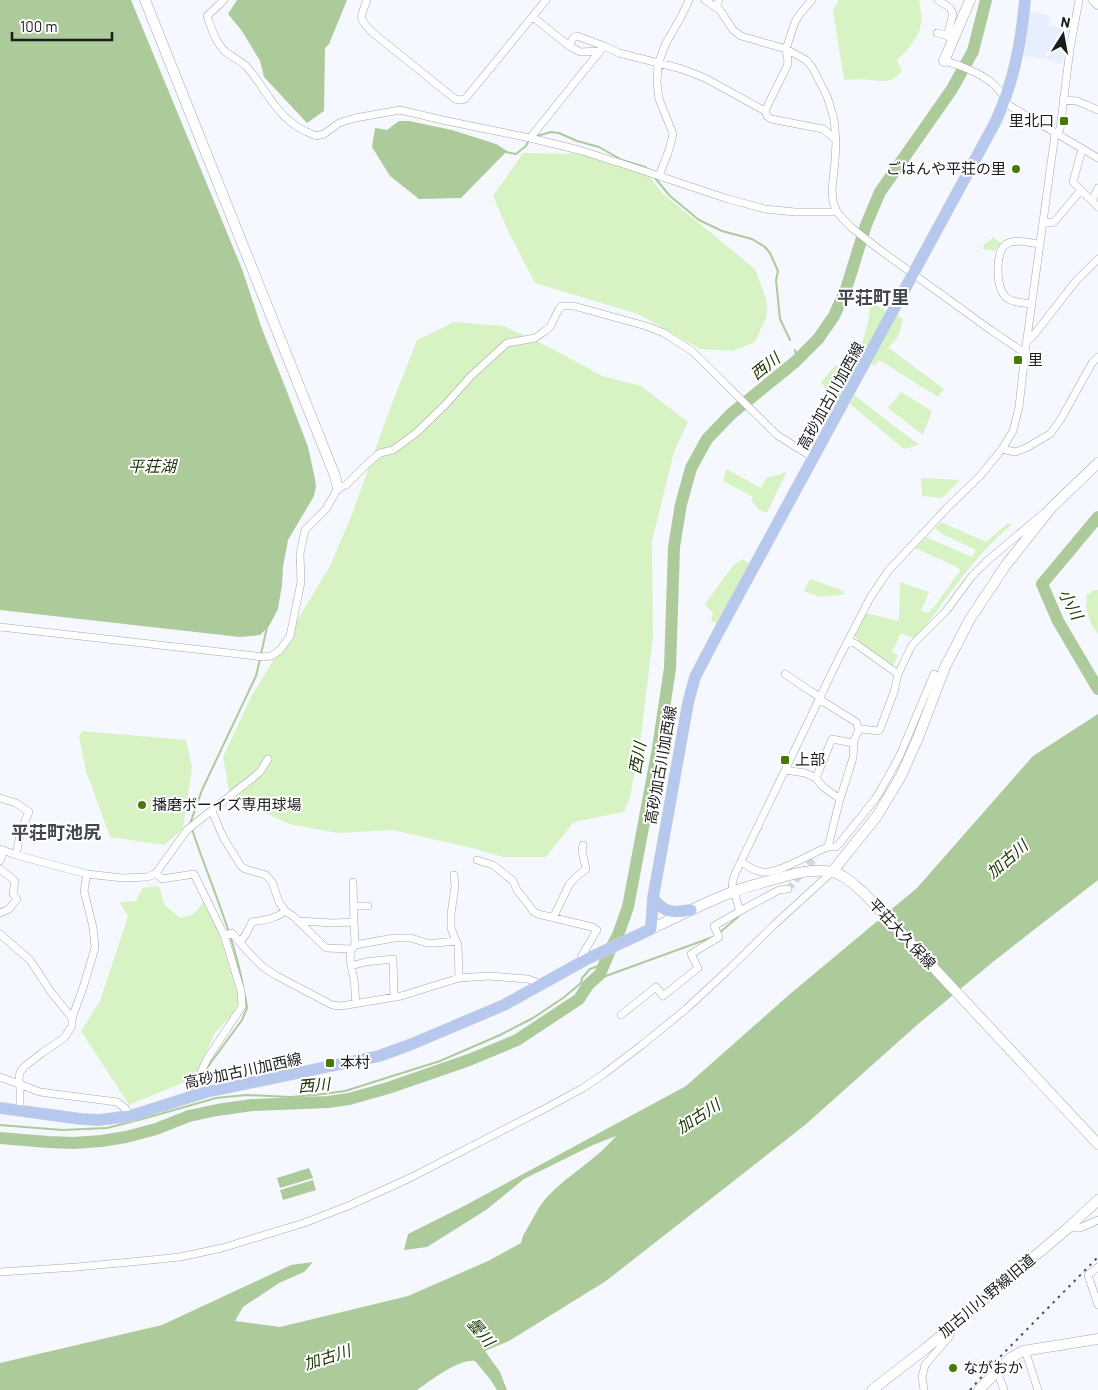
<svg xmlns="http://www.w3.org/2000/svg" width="1098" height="1390" viewBox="0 0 1098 1390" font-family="Barlow,'Noto Sans JP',sans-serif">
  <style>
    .built { fill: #e7eefd }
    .green { fill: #d7f3c4 }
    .water { fill: #adca9a }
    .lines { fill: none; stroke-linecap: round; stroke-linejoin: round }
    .stream { stroke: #adca9a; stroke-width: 2 }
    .river { stroke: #adca9a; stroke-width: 12 }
    .street-tunnel { stroke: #d4d7dc; stroke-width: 7; stroke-dasharray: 7 3.5; stroke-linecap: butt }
    .street-casing { stroke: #a4a8af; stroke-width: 8 }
    .secondary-casing { stroke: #a4a8af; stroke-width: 11 }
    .primary-casing { stroke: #d6d6d6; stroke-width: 12 }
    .street { stroke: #fff; stroke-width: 7 }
    .secondary { stroke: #fff; stroke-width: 10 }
    .primary { stroke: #b7c8ef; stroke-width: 11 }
    .rail { stroke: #4c4e51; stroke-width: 2; stroke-dasharray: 2.5 5; stroke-linecap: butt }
    .poi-dot { fill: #467a07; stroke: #fff; stroke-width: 2 }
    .labels { text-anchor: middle; stroke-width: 4; stroke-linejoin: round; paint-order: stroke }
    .poi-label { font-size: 15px; fill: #1a1c1e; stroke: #fff; text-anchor: start }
    .street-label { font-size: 15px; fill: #1a1c1e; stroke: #fff }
    .water-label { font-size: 16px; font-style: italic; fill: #203a05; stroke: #fff }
    .quarter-label { font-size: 18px; font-weight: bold; fill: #44474d; stroke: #fff }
  </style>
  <rect width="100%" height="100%" fill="#f5f8fe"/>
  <path class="built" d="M 1028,11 L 1051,16 L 1049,25 L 1068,29 L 1062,64 L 1050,60 L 1024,56 L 1027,38 Z"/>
  <path class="green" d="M 838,0 L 919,0 C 920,7 923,17 921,24 C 919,38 907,50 897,60 L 902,71 C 891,84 884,81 869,80 C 860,79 852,79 844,80 L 833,11 Z
    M 523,153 L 588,154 L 650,177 L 662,193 L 755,269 L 766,298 L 767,309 L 766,318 L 755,342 L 732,351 L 700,349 L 638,314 L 535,283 L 508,231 L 493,196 Z
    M 993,237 L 1002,244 L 1000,248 L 997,247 L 995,251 L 982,249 L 985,243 L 987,243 Z
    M 871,302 L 886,311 L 875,336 L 862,359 L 857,357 C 864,339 869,321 871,302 Z
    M 897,315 L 903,319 L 900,332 L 897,338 L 881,356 L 889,348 L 944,389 L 938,397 L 879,360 L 875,366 L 870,363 Z
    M 454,322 L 504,326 L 553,349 L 602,376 L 641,386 L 688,422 L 674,452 L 652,541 L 653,637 L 640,744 L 630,797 L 624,812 L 574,822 L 546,857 L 503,857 L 468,847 L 393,830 L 338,833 L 289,824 L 230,796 L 223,757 L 252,695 L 330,566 L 352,514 L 389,411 L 417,340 Z
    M 836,365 L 845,375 L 845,376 L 852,381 L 841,401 C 832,398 826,389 821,382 Z
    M 901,392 L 932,411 L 923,435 L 888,408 Z
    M 854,395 L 919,445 L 904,449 L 850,404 Z
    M 726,469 L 761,488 L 767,477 L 779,475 L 787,471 L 767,513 L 759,510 L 751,500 L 753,497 L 723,481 Z
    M 921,478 L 960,480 L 942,498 L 922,496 Z
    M 941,522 L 986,542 L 1008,523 L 1011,525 C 974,557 950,593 921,633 L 915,639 L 901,633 L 892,652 L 898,655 L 893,666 L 859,643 L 855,635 L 865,613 L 899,621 L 900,582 L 929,592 L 921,611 L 928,613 L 934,607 L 960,571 L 959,568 L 915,548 L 926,537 L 972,557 L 976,550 L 940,533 L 938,530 L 934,529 Z
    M 743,559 L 750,564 L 718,624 L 711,621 L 713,613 L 705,604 L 731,568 L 736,563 Z
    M 810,579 L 844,591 L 843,595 L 820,597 L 804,591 Z
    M 1092,590 L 1098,590 L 1098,634 C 1088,622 1085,608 1087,593 L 1090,594 Z
    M 82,731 L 186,740 L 192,767 L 183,829 L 164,845 L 110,837 L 86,771 L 79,737 Z
    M 159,886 L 164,904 L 180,918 L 194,914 L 204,901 L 219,934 L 239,999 L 235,1011 L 215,1033 L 194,1078 L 129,1105 L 81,1031 L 100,1001 L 128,916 L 119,902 L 136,901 L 142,888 Z"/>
  <path class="water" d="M 0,0 L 131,0 L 242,269 L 262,329 L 286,389 L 308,447 L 315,479 L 316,486 L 314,496 L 288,540 L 283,567 L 282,585 L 278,609 L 269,626 L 260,635 L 240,637 L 0,610 Z
    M 237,0 L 347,0 L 329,44 L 325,48 L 324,111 L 307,123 L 264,77 L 260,61 L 242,31 L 228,14 Z
    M 399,121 L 409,121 L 452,130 L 496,144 L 507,151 L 461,198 L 419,199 L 390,176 L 372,147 L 375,128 L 387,130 Z
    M 1098,714 L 1098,880 L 994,961 L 917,1025 L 805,1125 L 606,1281 L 509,1341 L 485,1351 L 500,1372 L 507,1390 L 497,1390 L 490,1379 L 475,1361 C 458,1359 432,1380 417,1390 L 0,1390 L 0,1363 L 162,1325 L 291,1265 L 313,1262 L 304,1272 L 279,1283 L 243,1307 L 235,1321 L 280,1327 L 408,1296 L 488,1261 L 521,1243 L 523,1236 C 530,1224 539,1205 548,1196 C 569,1174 597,1159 616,1136 L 593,1145 L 524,1179 L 486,1210 L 427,1247 L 404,1250 L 408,1234 L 464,1206 L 686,1086 L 790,994 L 917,888 L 1033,756 Z
    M 309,1168 L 313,1178 L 280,1188 L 277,1178 Z
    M 313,1180 L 316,1190 L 283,1200 L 280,1190 Z"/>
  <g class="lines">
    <path class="stream" d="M 537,136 L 551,132 L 559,133 L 577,141 L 599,147 L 622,160 L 645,167 L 649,170
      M 506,152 L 516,154 L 526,146 L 529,140
      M 655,178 L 670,196 L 699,220 L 722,231 L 752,239 L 765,247 L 770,253 L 778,271 L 776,280 L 780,319 L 790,340
      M 795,350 L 797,359
      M 261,654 L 267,627
      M 190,824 L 202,790 L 256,676 L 260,659
      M 192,829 C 209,881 233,932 243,986
      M 719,933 L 738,917
      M 592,981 L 713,937
      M 204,1072 L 242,1020 L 247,1008 L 245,995
      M 192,1089 L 200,1078
      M 0,1125 L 62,1130 L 107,1128 L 146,1118 L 216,1098 L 246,1095 L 290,1097 L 315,1095 L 345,1091 L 440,1061 L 500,1035 L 533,1018 L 563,998 L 581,983 L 582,978 L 590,969 L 604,964"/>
    <path class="river" d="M 1098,517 L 1042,584 L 1058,621 L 1098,689
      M 0,1138 L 48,1142 L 74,1143 L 101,1141 L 126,1137 L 156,1129 L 189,1116 L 217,1110 L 252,1105 L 328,1102 L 349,1099 L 388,1088 L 469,1060 L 517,1040 L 579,999 L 588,985 L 600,974 L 611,948 L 618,935 L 628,907 L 658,748 L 670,668 L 674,547 L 681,504 L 691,468 L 707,439 L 731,414 L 795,362 L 818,339 L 834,316 L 846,289 L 866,225 L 880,192 L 952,89 L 973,51 L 986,0"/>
    <path class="street-tunnel" d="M 788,889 L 813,860"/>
    <g class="street-casing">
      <path id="street" d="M 224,0 L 207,16 C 212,29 215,43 227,53 C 233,57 241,61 246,66 C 263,85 274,111 296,126 C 302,130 310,133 316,136 L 324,134 L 339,123 L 355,118 L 400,110 L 447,121 L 530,138 L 579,150 L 623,164 L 728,199 L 765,209 L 795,212 L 837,212
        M 367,0 C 360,19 358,18 373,33 L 455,99 L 460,100 L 465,99 L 546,0
        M 705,0 L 720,10 L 733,30 L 741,36 L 786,49 L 806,60 L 812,67 L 827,96 L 834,119 L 836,142 L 835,161 L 832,189 L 833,202 L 837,212 L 842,218 L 852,228 L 876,247 L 992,331 L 1025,353
        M 938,0 L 950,8 L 953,14 L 947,36
        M 716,7 L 719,0
        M 533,17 L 569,46 L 580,52 L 600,51
        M 937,33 L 948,36 L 950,38
        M 569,46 L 573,38 L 577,36 L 604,46
        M 944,61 C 958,64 982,74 992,83 C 997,87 1001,93 1006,98
        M 1063,100 L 1077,101 L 1098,110
        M 1005,101 L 1010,106 L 1098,158
        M 765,111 L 787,66 L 788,62 L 786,49 L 795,22 L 800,14 L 812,0
        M 530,138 L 604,46 L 619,53 L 682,69 L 705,78 L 765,111 L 767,116 L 771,119 L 823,129 L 835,139
        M 1082,149 L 1073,182 L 1092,201 L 1098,188
        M 659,176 L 669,150 L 673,134 L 659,99 L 657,83 L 658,64 L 666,43 L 681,17 L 689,0
        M 1092,201 L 1098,207
        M 1043,221 L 1052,223 L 1055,221 L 1081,190
        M 1032,304 C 1024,303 1012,303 1006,297 C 996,289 995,253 1005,245 C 1014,238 1029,243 1040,244
        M 1027,341 L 1033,336 L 1076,281 L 1098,259
        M 1002,449 L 1015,452 L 1026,448 L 1050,434 L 1061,419 L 1092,363 L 1098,357
        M 0,627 L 264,657 L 271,656 L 280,650 L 290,636 L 301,582 L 300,554 L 305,530 L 326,509 L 338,488 L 346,485 L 369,462 L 380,453 L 393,450 L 416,433 L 445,405 L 471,376 L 507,343 L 535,338 L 545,331 L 550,327 L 559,309 L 562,306 L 574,306 L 646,326 L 664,333 L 692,351 L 777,435 L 814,458
        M 849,641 L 856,644 L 898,674
        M 785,674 L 810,691 L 820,697
        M 819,699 L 856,722 L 859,730
        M 785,770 L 805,773 L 816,778 L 823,787 L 840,799
        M 816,778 L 832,739 L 853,743
        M 0,798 L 16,803 L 29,812 L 21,830 L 16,855
        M 212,811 L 223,837 L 241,866 L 245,869 L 266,875 L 272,882 L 279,902 L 285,911 L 293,916 L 326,948 L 351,949
        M 828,847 L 836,847 L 839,844 L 876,798 L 887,779 L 900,755 L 934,674
        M 0,849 L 16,855 L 87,874 L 123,878 L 148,877 L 156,873 L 187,830 L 260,772 L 268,759
        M 477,860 L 493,865 L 513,881 L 517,890 L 528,904 L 533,911 L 538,914 L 592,927 L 597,930 L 581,957 L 583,962
        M 0,861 L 4,850
        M 741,862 C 747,866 755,871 762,872 C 779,874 811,853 828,847 L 840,799 L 853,758 L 854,740 L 859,730 L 862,729 L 878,731 L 880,729 L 894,692 L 898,674 L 912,645 L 946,611 L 972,576 L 987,561 L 1044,513
        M 0,869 L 15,881 L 13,894 L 17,899 L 9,909 L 0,913
        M 156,873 L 162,879 L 194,874 L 224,935 L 241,991 L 242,1006 L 239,1011 L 207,1059 L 201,1072 L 206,1092
        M 454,875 L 455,886 L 451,914 L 451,928 L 456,941
        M 353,882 L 354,922
        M 354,906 L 368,906
        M 740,911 L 779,890 L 788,889
        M 553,918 L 569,885 L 575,878 L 586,869 L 582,851 L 583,845
        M 298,921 L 333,923 L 354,922 L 355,945 C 346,954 352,968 354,979 C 355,987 355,995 356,1003
        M 0,934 L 30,960 L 51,992 L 72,1018
        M 224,935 L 232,933 L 248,952 L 263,967 L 277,976 L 332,1005 L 341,1006 L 401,996 L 459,978 L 489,976 L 528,979 L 541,984
        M 240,942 L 246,934 L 252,922 C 263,920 276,919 285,911
        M 355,945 L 394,938 L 411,938 L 427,943 L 436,943 L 456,941 L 458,945 L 459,978
        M 351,966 L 365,962 L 393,959 L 394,997
        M 621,1015 L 656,987 L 663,996 L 698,968 L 691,954 L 719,937 L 714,926 L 740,911 L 732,885 L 734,876 L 837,662 L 870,598 L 888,571 L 947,508 L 980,476 L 1002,449 L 1013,431 L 1019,407 L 1025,353 L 1055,134 L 1060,129 L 1070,49 L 1079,0
        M 0,1077 L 40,1092 L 117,1102 L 126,1109 L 130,1116
        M 20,1111 L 20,1088 L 19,1079 L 20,1072 L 25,1066 L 42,1053 L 64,1038 L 72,1026 L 72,1018 L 83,988 L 95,948 L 93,927 L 84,891 L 87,874
        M 1068,1228 L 1080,1228 L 1098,1220
        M 1098,1267 L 1088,1275 L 1098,1305
        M 0,1272 L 77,1267 L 141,1261 L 180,1257 L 222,1248 L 304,1223 L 348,1206 L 410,1178 L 546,1108 L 583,1088 L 605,1073 L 642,1045 L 686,1009 L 726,972 L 775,924 L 832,872
        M 1025,1350 L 1038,1390
        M 997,1371 L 1004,1390
        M 924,1390 L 922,1377 L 925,1365 L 949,1337 L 954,1326"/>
    </g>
    <g class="secondary-casing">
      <path id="secondary" d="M 145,0 L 335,476 L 338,488
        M 1094,0 L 1098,4
        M 944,61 L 970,0
        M 832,872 L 877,816 L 901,776 L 918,738 L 945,667 L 970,619 L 1006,565 L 1052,507 L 1098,463
        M 651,929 C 678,916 706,902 735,891 C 748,886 762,883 775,879 C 793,874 813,868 832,872 C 844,874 854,885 864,893 L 1098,1144
        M 872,1390 L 925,1349 L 1068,1228 L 1098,1200
        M 979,1390 L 1009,1359 L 1023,1351 L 1098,1339"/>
    </g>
    <g class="primary-casing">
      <path id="primary" d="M 653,898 C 664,913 673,913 691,910
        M 0,1108 L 81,1119 L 99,1120 L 130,1116 L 206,1092 L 379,1056 L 412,1044 L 504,1005 L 587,959 L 651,929 L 653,898 L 688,703 L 695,677 L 718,633 L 996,121 C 1014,80 1021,44 1025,0"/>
    </g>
    <use href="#street" class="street"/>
    <use href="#secondary" class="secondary"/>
    <use href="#primary" class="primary"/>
    <path class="rail" d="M 970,1390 L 994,1363 L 1098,1257"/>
  </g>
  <g class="poi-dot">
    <rect x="1059" y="116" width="10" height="10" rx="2.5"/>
    <circle cx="1016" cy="169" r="5"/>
    <rect x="1013" y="355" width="10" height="10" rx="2.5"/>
    <rect x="780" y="755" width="10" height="10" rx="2.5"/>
    <circle cx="142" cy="805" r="5"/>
    <rect x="325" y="1058" width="10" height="10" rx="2.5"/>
    <circle cx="953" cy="1368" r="5"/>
  </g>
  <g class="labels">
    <g class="poi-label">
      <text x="1054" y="126" text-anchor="end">里北口</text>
      <text x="1006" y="174" text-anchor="end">ごはんや平荘の里</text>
      <text x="1028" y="365">里</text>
      <text x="795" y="765">上部</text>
      <text x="152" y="810">播磨ボーイズ専用球場</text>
      <text x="340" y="1068">本村</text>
      <text x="963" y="1373">ながおか</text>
    </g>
    <g class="street-label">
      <text transform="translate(831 396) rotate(-61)" y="5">高砂加古川加西線</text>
      <text transform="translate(661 765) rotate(-80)" y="5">高砂加古川加西線</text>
      <text transform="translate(902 934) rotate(47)" y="5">平荘大久保線</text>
      <text transform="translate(243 1071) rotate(-12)" y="5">高砂加古川加西線</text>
      <text transform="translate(987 1296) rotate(-40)" y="5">加古川小野線旧道</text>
    </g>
    <g class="water-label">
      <text transform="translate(765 366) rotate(-39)" y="6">西川</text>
      <text x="152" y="472">平荘湖</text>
      <text transform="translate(1071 604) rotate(62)" y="6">小川</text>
      <text transform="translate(637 758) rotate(-80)" y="6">西川</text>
      <text transform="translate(1007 859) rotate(-41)" y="6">加古川</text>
      <text transform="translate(314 1085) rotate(-5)" y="6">西川</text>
      <text transform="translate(698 1116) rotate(-33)" y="6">加古川</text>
      <text transform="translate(481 1332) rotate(50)" y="6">曇川</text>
      <text transform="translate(327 1357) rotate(-18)" y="6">加古川</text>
    </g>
    <g class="quarter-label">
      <text x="873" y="304">平荘町里</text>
      <text x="56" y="839">平荘町池尻</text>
    </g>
  </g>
  <g transform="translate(1063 35) rotate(11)" stroke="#ffffff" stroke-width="4" paint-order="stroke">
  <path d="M0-4L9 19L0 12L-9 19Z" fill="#1a1c1e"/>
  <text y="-8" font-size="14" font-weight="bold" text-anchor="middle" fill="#1a1c1e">N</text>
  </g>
  <path d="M12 32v8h100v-8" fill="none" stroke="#1a1c1e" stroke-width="2.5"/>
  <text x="20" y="32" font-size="15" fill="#1a1c1e" stroke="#ffffff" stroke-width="4" paint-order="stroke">100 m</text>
</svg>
